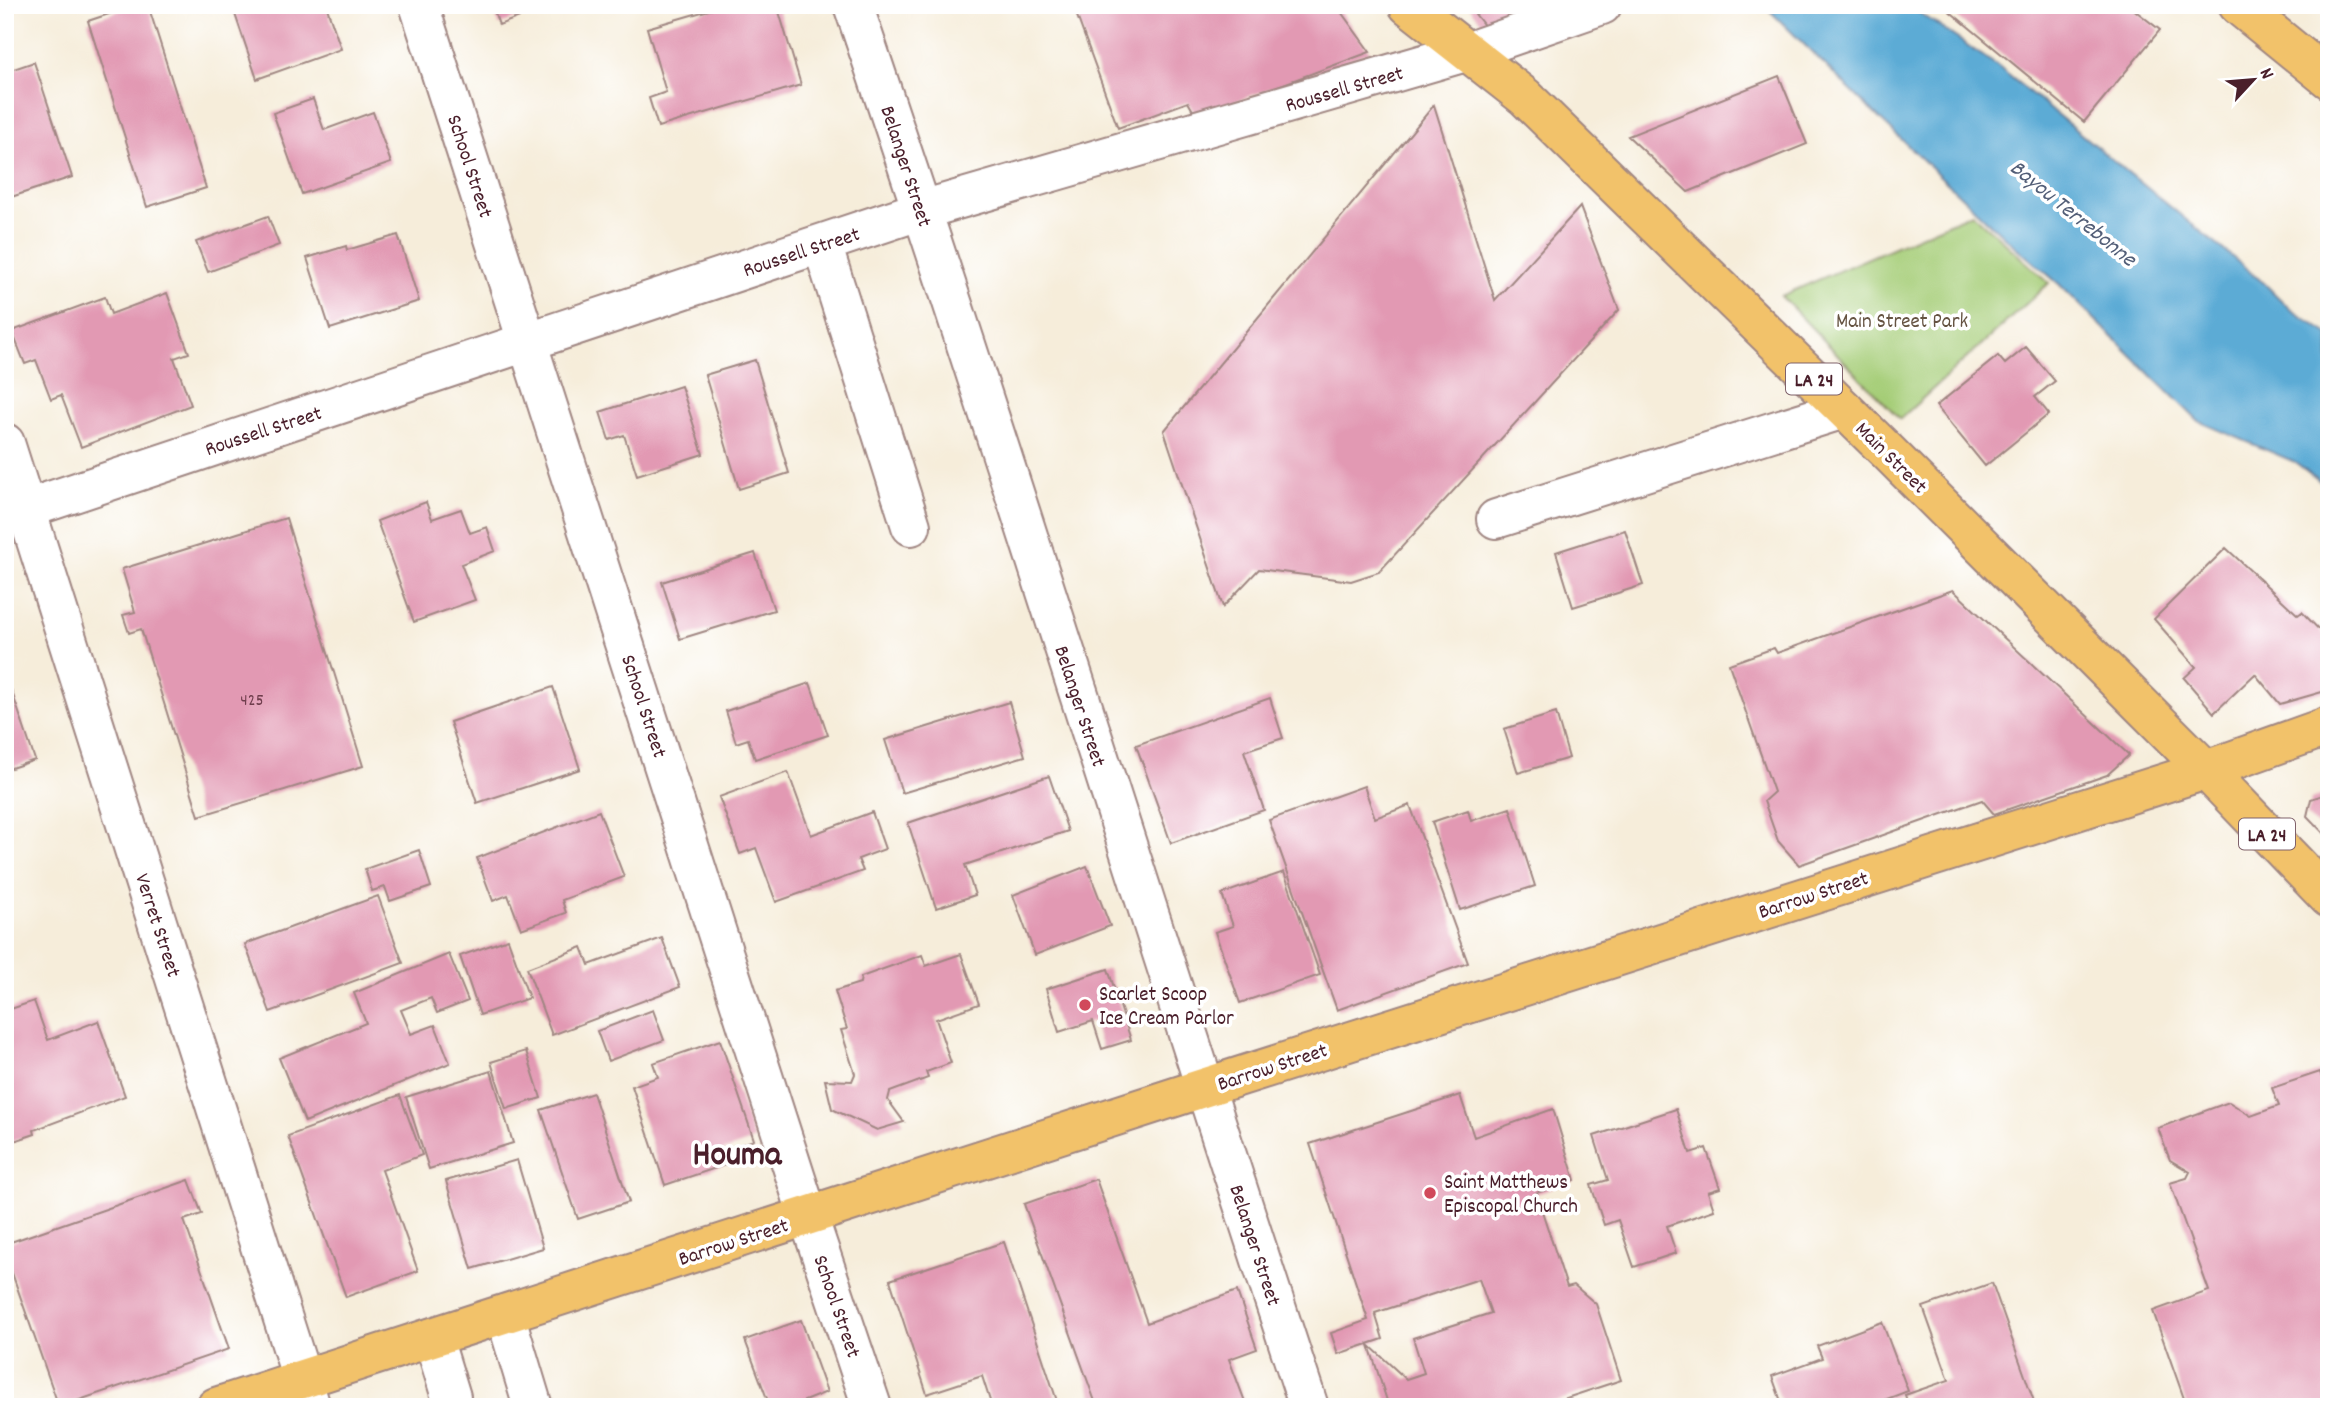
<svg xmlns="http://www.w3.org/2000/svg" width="2334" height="1412" viewBox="0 0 2334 1412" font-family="Dekko,sans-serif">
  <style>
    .green { fill: #a5cd77; stroke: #787651; stroke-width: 2 }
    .water { fill: #5babd5; stroke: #526580; stroke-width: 2 }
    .building { fill: #e299b3 }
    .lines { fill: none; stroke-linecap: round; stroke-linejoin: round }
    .minor-casing { stroke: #a08682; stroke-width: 42 }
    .major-casing { stroke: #a08682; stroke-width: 42 }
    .minor { stroke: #fff; stroke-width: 38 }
    .major { stroke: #f2c26a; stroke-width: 38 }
    .poi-dot { fill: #d1495b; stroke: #fff; stroke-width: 2.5 }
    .labels { text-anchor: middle; stroke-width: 7; stroke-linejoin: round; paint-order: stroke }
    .number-label { font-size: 18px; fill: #703e4d }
    .shield { fill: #fff; stroke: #80626b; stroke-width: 2 }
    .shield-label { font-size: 19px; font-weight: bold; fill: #4a1f2b }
    .street-label { font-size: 21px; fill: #4a1f2b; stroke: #fff }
    .park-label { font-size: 21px; fill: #655342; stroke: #fff }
    .poi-label { font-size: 21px; fill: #4a1f2b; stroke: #fff; text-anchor: start }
    .water-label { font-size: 23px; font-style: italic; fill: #525e77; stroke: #fff }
    .town-label { font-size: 35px; font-weight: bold; fill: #4a1f2b; stroke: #fff }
  </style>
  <rect width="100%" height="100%" fill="#fff"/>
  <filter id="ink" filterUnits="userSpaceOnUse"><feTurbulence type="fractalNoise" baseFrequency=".0143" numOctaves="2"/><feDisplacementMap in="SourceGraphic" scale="14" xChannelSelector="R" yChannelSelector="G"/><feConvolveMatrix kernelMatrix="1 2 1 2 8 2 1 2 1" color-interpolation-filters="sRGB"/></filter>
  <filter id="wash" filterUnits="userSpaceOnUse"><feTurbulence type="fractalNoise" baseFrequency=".00686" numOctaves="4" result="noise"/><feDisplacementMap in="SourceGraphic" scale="28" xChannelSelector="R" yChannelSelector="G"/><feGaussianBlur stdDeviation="1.57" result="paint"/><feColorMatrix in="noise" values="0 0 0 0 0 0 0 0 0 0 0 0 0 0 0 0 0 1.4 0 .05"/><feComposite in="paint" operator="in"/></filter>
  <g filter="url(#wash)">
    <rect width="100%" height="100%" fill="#f6edda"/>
    <path class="green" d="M 1972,213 L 2049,283 L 1900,419 L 1781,296 Z"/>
    <path class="water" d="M 1764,5 L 1908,5 L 1996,65 L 2264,283 L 2290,309 L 2329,334 L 2329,488 L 2295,462 L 2198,421 L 2059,284 L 2004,237 L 1881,120 Z"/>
    <g id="blocks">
      <path class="building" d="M 136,5 L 148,5 L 206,188 L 147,207 L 88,21 Z
        M 259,5 L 326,5 L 341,49 L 257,79 L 235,14 Z
        M 492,5 L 550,5 L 499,25 Z
        M 726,5 L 777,5 L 801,85 L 658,127 L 649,98 L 666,92 L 647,28 Z
        M 1073,5 L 1336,5 L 1370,52 L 1196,116 L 1188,102 L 1118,128 Z
        M 1468,5 L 1532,5 L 1486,28 Z
        M 1942,5 L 2128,5 L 2160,30 L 2084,122 Z
        M 34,62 L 72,177 L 5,199 L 5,72 Z
        M 1779,76 L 1807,144 L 1688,192 L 1628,136 Z
        M 313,99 L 324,130 L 373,112 L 391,163 L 302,194 L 273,113 Z
        M 1434,105 L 1495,300 L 1580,207 L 1619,310 L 1379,572 L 1351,581 L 1259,569 L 1223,607 L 1164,431 Z
        M 268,216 L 279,245 L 208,272 L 196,242 Z
        M 398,235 L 419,301 L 330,329 L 307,258 L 346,246 L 347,250 Z
        M 167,293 L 189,353 L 174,358 L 191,405 L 81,447 L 61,395 L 51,399 L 36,360 L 25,364 L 12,331 L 105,297 L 111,314 Z
        M 2026,347 L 2055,381 L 2035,397 L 2049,414 L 1985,466 L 1936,406 L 1998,356 L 2005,364 Z
        M 755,360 L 789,473 L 739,489 L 705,375 Z
        M 681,386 L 703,454 L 637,475 L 624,435 L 609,440 L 600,412 Z
        M 426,502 L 432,519 L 461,509 L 470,533 L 487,527 L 495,551 L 461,564 L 475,600 L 414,622 L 377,521 Z
        M 286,518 L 363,766 L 199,816 L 141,629 L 129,633 L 123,615 L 135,612 L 122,569 Z
        M 1625,530 L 1643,585 L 1573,607 L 1556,552 Z
        M 2226,548 L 2298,615 L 2302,612 L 2329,640 L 2329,690 L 2280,704 L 2255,674 L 2214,713 L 2184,678 L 2196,667 L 2154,619 Z
        M 755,553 L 774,610 L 680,639 L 662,582 Z
        M 1953,590 L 2129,755 L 2107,775 L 1994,814 L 1982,800 L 1799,865 L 1778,841 L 1764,801 L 1774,792 L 1729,664 L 1774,648 L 1777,653 Z
        M 6,674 L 35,760 L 5,770 L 5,675 Z
        M 810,683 L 828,735 L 755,759 L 748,739 L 736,743 L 726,711 Z
        M 553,687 L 580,769 L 477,803 L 450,722 Z
        M 1270,698 L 1283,738 L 1244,751 L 1264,810 L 1171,843 L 1136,745 Z
        M 1009,702 L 1025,756 L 902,793 L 885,740 Z
        M 1556,713 L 1569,758 L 1518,773 L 1504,729 Z
        M 788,772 L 811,835 L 872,812 L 885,849 L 858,859 L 863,871 L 776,902 L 756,848 L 740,854 L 719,797 Z
        M 1049,776 L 1068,831 L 965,865 L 975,895 L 936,908 L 908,823 Z
        M 1364,786 L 1375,818 L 1410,805 L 1468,963 L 1337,1010 L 1269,820 Z
        M 2329,793 L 2329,839 L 2307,816 L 2311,799 Z
        M 1510,808 L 1535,886 L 1460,910 L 1432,822 L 1468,810 L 1471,821 Z
        M 599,811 L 624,877 L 562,900 L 566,913 L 521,929 L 508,895 L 493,901 L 477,858 Z
        M 419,850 L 431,887 L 390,901 L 385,887 L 372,891 L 365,869 Z
        M 1087,866 L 1110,926 L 1035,955 L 1013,895 Z
        M 1284,872 L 1320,975 L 1240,1003 L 1215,932 L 1233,926 L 1222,894 Z
        M 378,896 L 403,963 L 270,1012 L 245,944 Z
        M 662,938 L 680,987 L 552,1035 L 527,968 L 582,947 L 589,965 Z
        M 508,939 L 529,998 L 480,1015 L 460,956 Z
        M 449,954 L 468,1001 L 437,1013 L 431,998 L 401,1010 L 411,1034 L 435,1025 L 450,1063 L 305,1122 L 279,1058 L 366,1023 L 354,993 Z
        M 961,954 L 979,1004 L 936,1019 L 951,1063 L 926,1072 L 928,1078 L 890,1092 L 888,1100 L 904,1122 L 877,1130 L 832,1109 L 825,1080 L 852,1081 L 855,1074 L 841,1030 L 847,1029 L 835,991 L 860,983 L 861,977 L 922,955 L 926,966 Z
        M 1108,969 L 1131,1040 L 1102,1049 L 1093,1021 L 1059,1032 L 1046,989 Z
        M 34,1001 L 48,1040 L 98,1021 L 125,1096 L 34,1130 L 35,1134 L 5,1144 L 5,1011 Z
        M 653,1010 L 664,1040 L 608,1061 L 597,1031 Z
        M 720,1040 L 754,1140 L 720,1152 L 725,1165 L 665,1185 L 632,1086 L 658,1077 L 653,1063 Z
        M 526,1051 L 541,1098 L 506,1109 L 491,1062 Z
        M 491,1071 L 513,1143 L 429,1169 L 406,1097 Z
        M 2320,1072 L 2329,1098 L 2329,1407 L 2187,1407 L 2153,1311 L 2209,1291 L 2170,1183 L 2187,1178 L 2190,1172 L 2170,1160 L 2158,1128 L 2229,1102 L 2251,1116 L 2279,1106 L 2272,1088 Z
        M 593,1093 L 629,1202 L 578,1219 L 541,1110 Z
        M 400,1095 L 422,1155 L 382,1170 L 418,1271 L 346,1297 L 288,1136 Z
        M 1460,1095 L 1474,1137 L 1553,1109 L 1575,1180 L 1536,1193 L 1567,1287 L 1574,1285 L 1596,1304 L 1621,1380 L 1539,1407 L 1435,1407 L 1433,1403 L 1423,1407 L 1389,1407 L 1369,1345 L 1406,1379 L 1424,1373 L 1413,1338 L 1491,1313 L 1479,1279 L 1375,1313 L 1383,1339 L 1338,1354 L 1331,1333 L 1368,1320 L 1310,1144 Z
        M 1676,1109 L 1690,1153 L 1706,1148 L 1720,1188 L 1708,1192 L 1714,1210 L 1667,1226 L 1676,1253 L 1634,1267 L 1618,1220 L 1604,1225 L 1591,1185 L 1608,1180 L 1594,1136 Z
        M 517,1160 L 543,1248 L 472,1269 L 446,1181 Z
        M 1096,1179 L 1147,1323 L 1237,1291 L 1257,1349 L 1229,1359 L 1247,1407 L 1097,1407 L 1024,1204 Z
        M 189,1180 L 202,1214 L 184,1220 L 229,1349 L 59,1407 L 5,1253 L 5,1244 Z
        M 1004,1242 L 1059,1407 L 992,1407 L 982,1376 L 927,1394 L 890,1280 Z
        M 1992,1283 L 2036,1407 L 1909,1407 L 1905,1395 L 1949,1380 L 1923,1307 Z
        M 801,1320 L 827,1392 L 804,1401 L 806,1407 L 761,1407 L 769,1404 L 745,1340 Z
        M 1882,1322 L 1908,1391 L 1866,1407 L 1783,1407 L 1772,1376 L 1822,1358 L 1817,1346 Z"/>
    </g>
  </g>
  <g filter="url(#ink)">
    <use href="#blocks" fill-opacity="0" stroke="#a08682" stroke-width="2"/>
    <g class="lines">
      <g class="minor-casing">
        <path id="minor" d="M 419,5 L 808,1216 L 872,1407
          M 853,5 C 1011,470 1155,940 1309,1407
          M 822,244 L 911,526
          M 5,443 L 311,1407
          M 5,516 L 922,210 L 1469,51 L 1602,5
          M 1496,519 L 1844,409
          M 505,1314 L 533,1407
          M 433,1338 L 451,1397 L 449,1407"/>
      </g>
      <g class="major-casing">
        <path id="major" d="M 1408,5 L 1525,97 L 1889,453 L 2206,770 L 2329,898
          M 2238,5 L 2329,79
          M 216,1407 L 1203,1088 L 2206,770 L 2329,726"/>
      </g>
      <use href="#minor" class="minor"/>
      <use href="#major" class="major"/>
    </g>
  </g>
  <g class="poi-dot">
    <circle cx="1085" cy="1005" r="7"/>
    <circle cx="1430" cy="1193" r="7"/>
  </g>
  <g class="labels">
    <g class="number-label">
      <text x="252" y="705">425</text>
    </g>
    <g class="shield">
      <rect x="1786" y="363.5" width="56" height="31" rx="5"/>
      <rect x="2239" y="818.5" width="56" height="31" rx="5"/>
    </g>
    <g class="shield-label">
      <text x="1814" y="386">LA 24</text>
      <text x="2267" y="841">LA 24</text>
    </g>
    <g class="street-label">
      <text transform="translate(1344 88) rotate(-16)" y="7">Roussell Street</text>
      <text transform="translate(471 166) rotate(72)" y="7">School Street</text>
      <text transform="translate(907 166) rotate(72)" y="7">Belanger Street</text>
      <text transform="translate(801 251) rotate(-18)" y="7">Roussell Street</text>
      <text transform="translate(263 430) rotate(-18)" y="7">Roussell Street</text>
      <text transform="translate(1892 457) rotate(45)" y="7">Main Street</text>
      <text transform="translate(645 706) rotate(72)" y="7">School Street</text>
      <text transform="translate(1081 706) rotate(72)" y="7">Belanger Street</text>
      <text transform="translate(1813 894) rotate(-18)" y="7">Barrow Street</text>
      <text transform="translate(159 925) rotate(72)" y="7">Verret Street</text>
      <text transform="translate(1272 1066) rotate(-18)" y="7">Barrow Street</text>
      <text transform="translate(733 1241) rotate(-18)" y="7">Barrow Street</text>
      <text transform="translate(1256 1245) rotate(72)" y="7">Belanger Street</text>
      <text transform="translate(838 1306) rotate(71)" y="7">School Street</text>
    </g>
    <g class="park-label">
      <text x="1902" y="327">Main Street Park</text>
    </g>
    <g class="poi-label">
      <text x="1099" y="1000">Scarlet Scoop<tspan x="1099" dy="24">Ice Cream Parlor</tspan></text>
      <text x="1444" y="1188">Saint Matthews<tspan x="1444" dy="24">Episcopal Church</tspan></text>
    </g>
    <g class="water-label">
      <text transform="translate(2074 212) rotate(39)" y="8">Bayou Terrebonne</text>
    </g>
    <g class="town-label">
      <text x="737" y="1164">Houma</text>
    </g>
  </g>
  <rect width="2334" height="1412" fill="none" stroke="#fff" stroke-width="28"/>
  <g transform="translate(2253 80) rotate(64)" stroke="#ffffff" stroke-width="5" paint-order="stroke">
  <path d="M0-5L12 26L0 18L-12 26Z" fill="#4a1f2b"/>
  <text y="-10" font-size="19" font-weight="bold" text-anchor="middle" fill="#4a1f2b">N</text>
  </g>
</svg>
